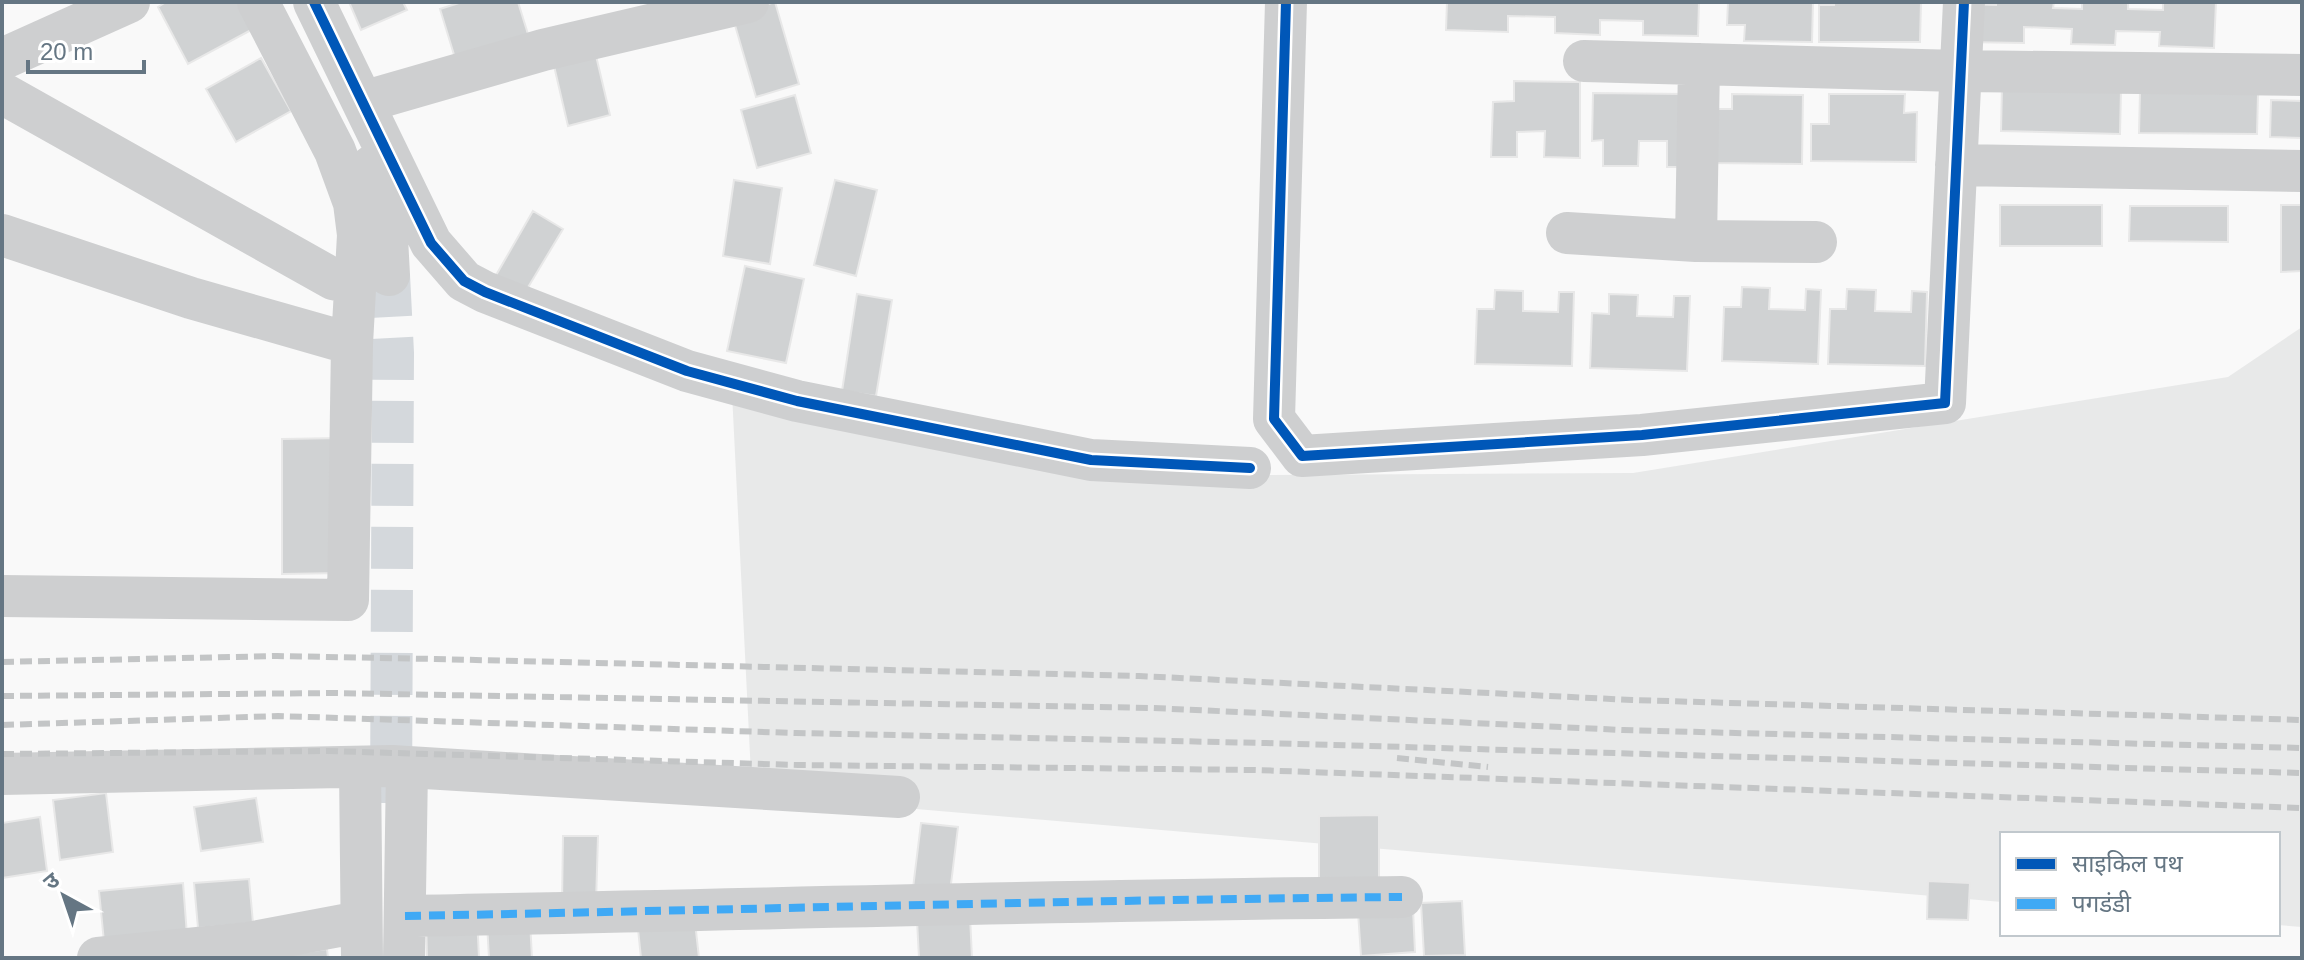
<svg xmlns="http://www.w3.org/2000/svg" width="2304" height="960" viewBox="0 0 2304 960" font-family="Helvetica,'Noto Sans Devanagari',sans-serif">
  <style>
    .built { fill: #e8e9e9 }
    .building { fill: #d0d2d3; stroke: #e8e8e8; stroke-width: 2 }
    .lines { fill: none; stroke-linecap: round; stroke-linejoin: round }
    .minor-tunnel { stroke: #d4d8dc; stroke-width: 42; stroke-dasharray: 42 21; stroke-linecap: butt }
    .minor { stroke: #cecfd0; stroke-width: 42 }
    .rail { stroke: #c3c5c6; stroke-width: 6; stroke-dasharray: 12 6; stroke-linecap: butt }
    .quiet { stroke: #3fa9f5; stroke-width: 8; stroke-dasharray: 16 8; stroke-linecap: butt }
    .cycleway-casing { stroke: #fff; stroke-width: 15 }
    .cycleway { stroke: #0057b8; stroke-width: 10 }
  </style>
  <rect width="100%" height="100%" fill="#f9f9f9"/>
  <path class="built" d="M 2302,327 L 2302,927 L 2278,925 L 2278,834 L 2002,834 L 2002,902 L 752,795 L 732,393 L 1090,476 L 1633,473 L 2228,377 Z"/>
  <path class="building" d="M 166,2 L 238,2 L 253,29 L 188,64 L 158,7 Z
    M 349,2 L 403,2 L 407,10 L 361,30 Z
    M 462,2 L 518,2 L 532,47 L 459,71 L 440,9 Z
    M 775,2 L 799,84 L 756,97 L 732,15 Z
    M 1447,2 L 1699,2 L 1698,36 L 1643,35 L 1643,21 L 1600,20 L 1600,35 L 1555,33 L 1555,17 L 1508,16 L 1508,32 L 1446,30 Z
    M 1728,2 L 1813,2 L 1812,42 L 1744,41 L 1745,25 L 1727,25 Z
    M 1834,2 L 1921,2 L 1920,42 L 1819,42 L 1819,5 L 1834,5 Z
    M 1996,2 L 2054,2 L 2053,8 L 2082,9 L 2082,2 L 2128,2 L 2128,9 L 2163,10 L 2163,2 L 2216,2 L 2214,48 L 2159,46 L 2160,32 L 2116,31 L 2115,45 L 2071,44 L 2072,29 L 2024,27 L 2024,43 L 1963,42 L 1964,4 L 1996,5 Z
    M 593,43 L 610,115 L 568,126 L 551,53 Z
    M 261,58 L 291,111 L 236,142 L 206,89 Z
    M 1514,81 L 1580,82 L 1580,158 L 1544,157 L 1545,131 L 1517,132 L 1517,157 L 1491,157 L 1493,102 L 1514,101 Z
    M 2002,86 L 2121,89 L 2120,134 L 2001,131 Z
    M 2140,92 L 2258,94 L 2257,134 L 2139,133 Z
    M 1593,93 L 1685,94 L 1695,167 L 1667,167 L 1667,141 L 1639,141 L 1638,166 L 1603,166 L 1603,140 L 1592,141 Z
    M 1732,94 L 1803,95 L 1802,164 L 1711,163 L 1712,109 L 1732,109 Z
    M 1829,94 L 1905,94 L 1904,113 L 1917,112 L 1916,162 L 1811,161 L 1811,124 L 1829,124 Z
    M 795,95 L 811,153 L 757,168 L 741,110 Z
    M 2271,100 L 2302,101 L 2302,138 L 2270,137 Z
    M 734,180 L 782,188 L 770,264 L 723,256 Z
    M 835,180 L 877,190 L 856,276 L 814,265 Z
    M 2000,205 L 2102,205 L 2102,246 L 2000,246 Z
    M 2281,205 L 2302,205 L 2302,271 L 2281,272 Z
    M 2130,206 L 2228,206 L 2228,242 L 2129,241 Z
    M 533,211 L 563,229 L 524,294 L 495,277 Z
    M 745,266 L 804,279 L 786,363 L 727,351 Z
    M 1742,287 L 1770,288 L 1769,309 L 1805,310 L 1806,289 L 1821,290 L 1818,364 L 1722,361 L 1724,307 L 1741,307 Z
    M 1847,289 L 1876,290 L 1875,311 L 1911,312 L 1912,291 L 1927,292 L 1925,366 L 1828,364 L 1830,309 L 1846,309 Z
    M 1495,290 L 1523,291 L 1523,311 L 1558,312 L 1559,292 L 1574,292 L 1572,366 L 1475,364 L 1477,309 L 1494,309 Z
    M 857,294 L 892,300 L 876,396 L 842,391 Z
    M 1609,294 L 1638,295 L 1637,316 L 1673,317 L 1674,296 L 1690,296 L 1687,371 L 1590,368 L 1592,313 L 1609,314 Z
    M 342,438 L 343,573 L 282,574 L 282,439 Z
    M 106,793 L 113,852 L 60,860 L 53,800 Z
    M 256,798 L 263,842 L 201,851 L 194,807 Z
    M 1379,815 L 1379,883 L 1319,884 L 1319,816 Z
    M 40,817 L 47,871 L 2,878 L 2,823 Z
    M 921,823 L 958,827 L 950,892 L 913,888 Z
    M 563,836 L 598,836 L 596,903 L 562,902 Z
    M 249,879 L 253,923 L 198,928 L 194,883 Z
    M 1928,881 L 1970,883 L 1968,920 L 1927,919 Z
    M 183,883 L 187,935 L 104,942 L 99,891 Z
    M 1462,901 L 1465,955 L 1424,956 L 1421,903 Z
    M 1413,909 L 1415,952 L 1361,956 L 1358,912 Z
    M 694,913 L 699,958 L 641,958 L 637,919 Z
    M 477,916 L 479,958 L 427,958 L 426,919 Z
    M 970,916 L 972,958 L 919,958 L 917,920 Z
    M 530,921 L 532,958 L 489,958 L 487,923 Z
    M 327,949 L 328,958 L 260,958 Z"/>
  <g class="lines">
    <path class="minor-tunnel" d="M 389,275 L 393,353 L 391,803"/>
    <path class="minor" d="M 314,2 L 431,243 L 464,281 L 485,292 L 687,371 L 797,401 L 1091,460 L 1250,468
      M 1286,2 L 1274,419 L 1302,456 L 1642,435 L 1945,403 L 1964,2
      M 2,59 L 129,2
      M 1584,61 L 1959,71 L 2302,75
      M 2,93 L 333,279 L 354,283
      M 363,102 L 543,50 L 748,2
      M 1956,165 L 2302,171
      M 372,166 L 385,201 L 389,275
      M 1567,233 L 1696,241 L 1816,242
      M 2,235 L 191,298 L 352,344
      M 1696,241 L 1699,64
      M 2,596 L 348,600 L 352,344 L 358,235 L 354,203 L 335,151 L 258,2
      M 360,767 L 362,958
      M 2,774 L 392,766 L 899,797
      M 405,916 C 737,910 1069,900 1402,897
      M 98,958 L 248,943 L 360,922
      M 404,958 L 407,768"/>
    <path class="rail" d="M 2,662 L 277,656 L 435,659 L 1139,676 L 1632,700 L 2302,720
      M 2,696 L 335,693 L 1153,708 L 1623,730 L 2302,748
      M 2,725 L 278,716 L 796,733 L 1266,743 L 2302,773
      M 2,754 L 327,751 L 798,765 L 1255,770 L 2302,808
      M 1397,758 L 1488,767"/>
    <path class="quiet" d="M 405,916 C 737,910 1069,900 1402,897"/>
    <g class="cycleway-casing">
      <path id="cycleway" d="M 314,2 L 431,243 L 464,281 L 485,292 L 687,371 L 797,401 L 1091,460 L 1250,468
        M 1286,2 L 1274,419 L 1302,456 L 1642,435 L 1945,403 L 1964,2"/>
    </g>
    <use href="#cycleway" class="cycleway"/>
  </g>
  <rect width="2304" height="960" fill="none" stroke="#657683" stroke-width="8"/>
  <rect x="2000" y="832" width="280" height="104" fill="#ffffff" stroke="#c1c8cd" stroke-width="2"/>
  <rect x="2016" y="858" width="40" height="12" fill="#0057b8" stroke="#c1c8cd" stroke-width="2"/>
  <text x="2072" y="872" font-size="24" fill="#657683">साइकिल पथ</text>
  <rect x="2016" y="898" width="40" height="12" fill="#3fa9f5" stroke="#c1c8cd" stroke-width="2"/>
  <text x="2072" y="912" font-size="24" fill="#657683">पगडंडी</text>
  <g transform="translate(64 896) rotate(320)" stroke="#ffffff" stroke-width="6" paint-order="stroke">
  <path d="M0-6L14 30L0 20L-14 30Z" fill="#657683"/>
  <text y="-12" font-size="22" font-weight="bold" text-anchor="middle" fill="#657683">उ</text>
  </g>
  <path d="M28 60v12h116v-12" fill="none" stroke="#657683" stroke-width="4"/>
  <text x="40" y="60" font-size="24" fill="#657683" stroke="#ffffff" stroke-width="6" paint-order="stroke">20 m</text>
</svg>
